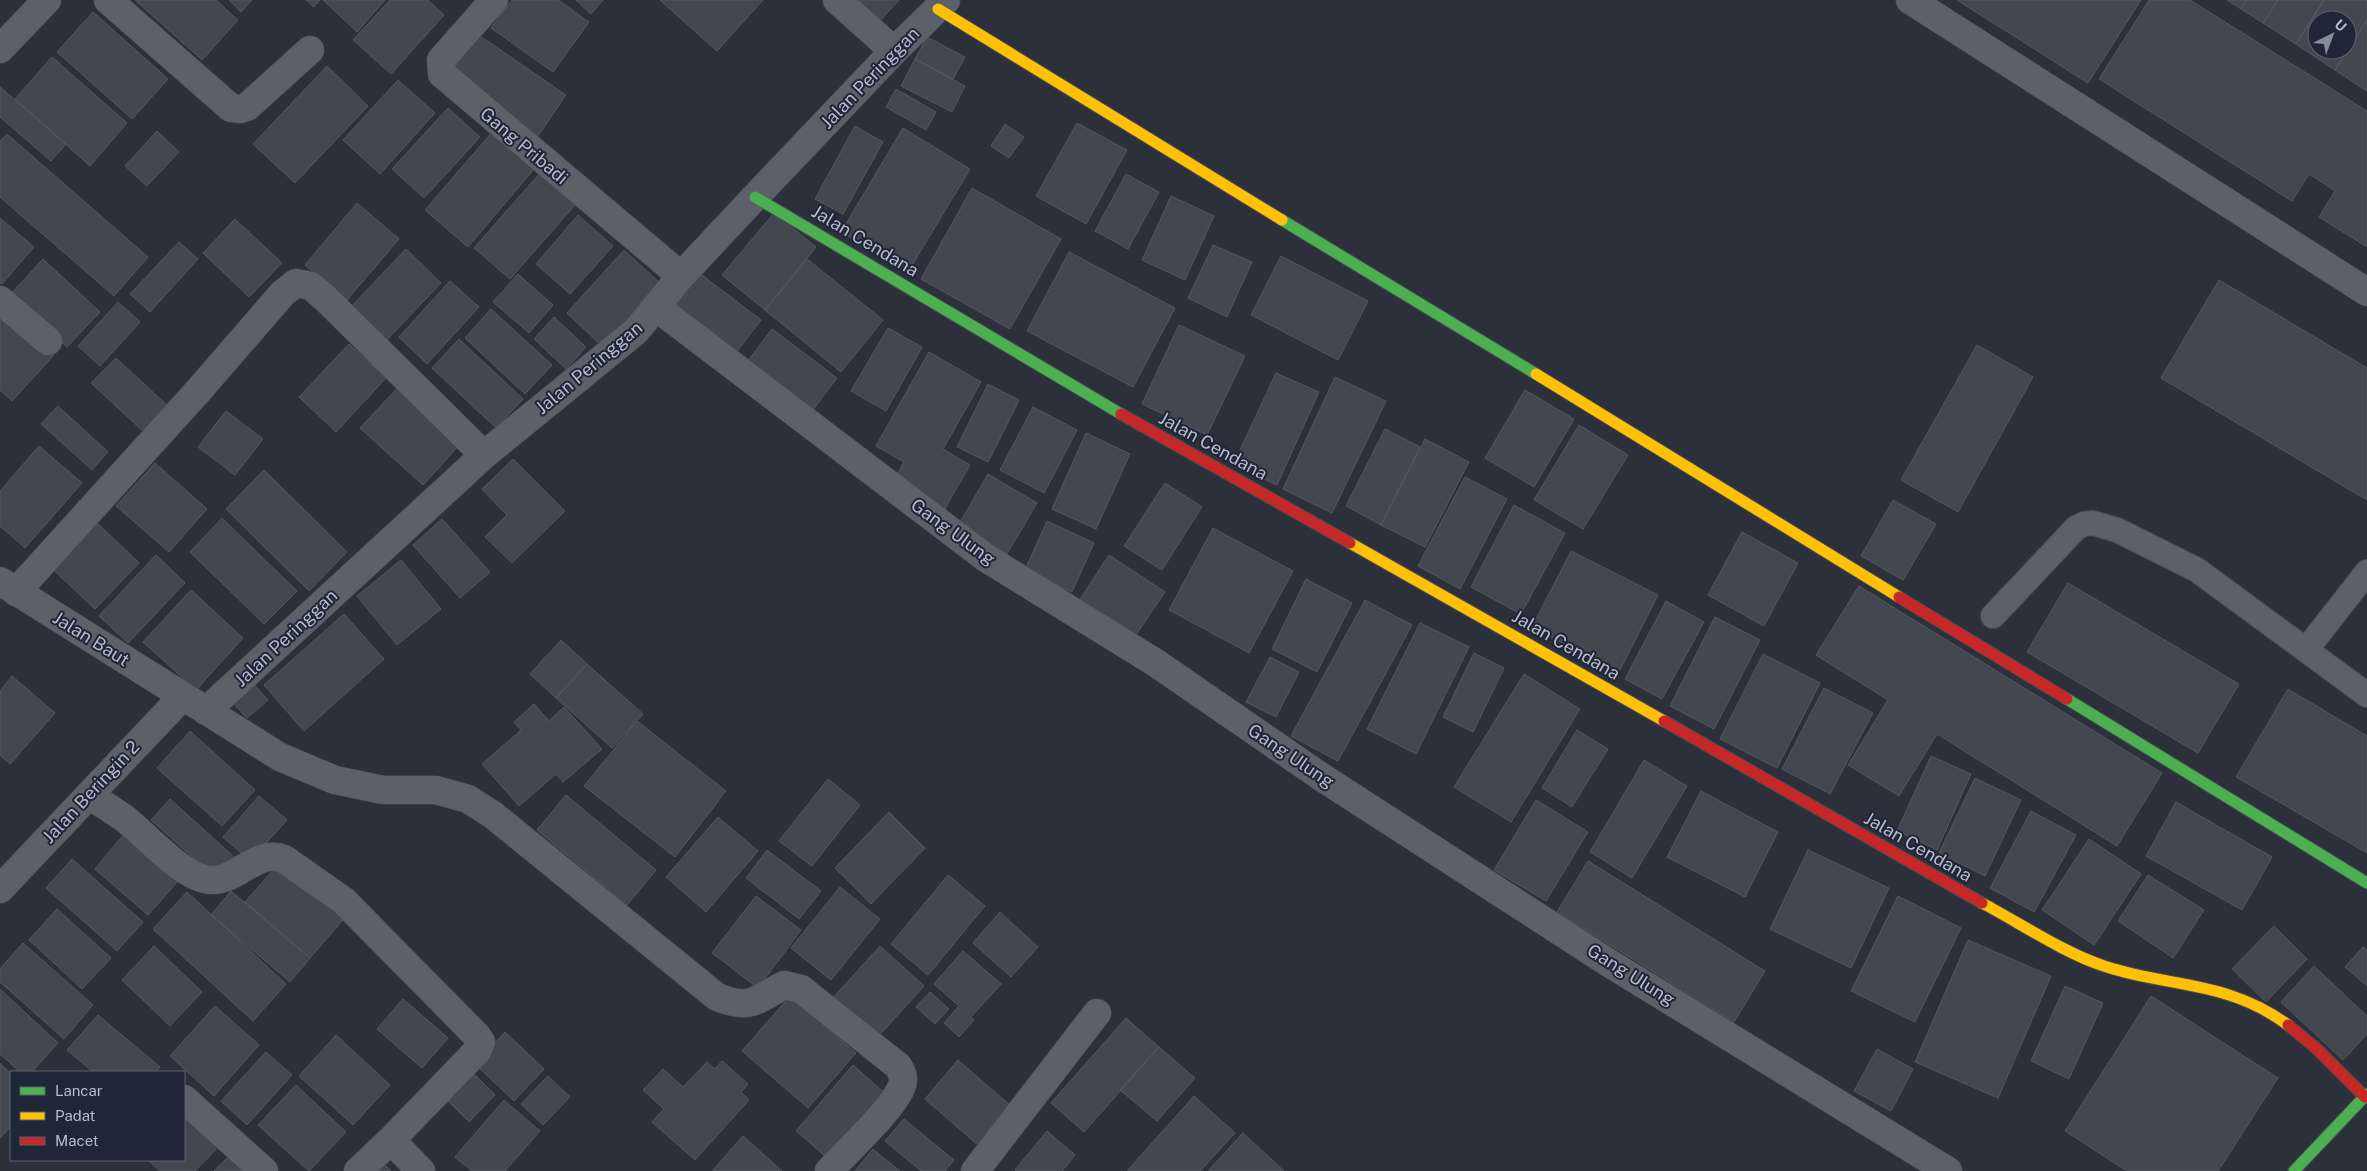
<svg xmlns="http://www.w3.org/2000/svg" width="2367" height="1171" viewBox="0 0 2367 1171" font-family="'Public Sans',sans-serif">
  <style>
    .building { fill: #434750; stroke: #535863; fill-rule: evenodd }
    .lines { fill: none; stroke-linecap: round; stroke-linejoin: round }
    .lane-casing { stroke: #484c54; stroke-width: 26 }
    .street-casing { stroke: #484c54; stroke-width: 29 }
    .fast-casing { stroke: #484c54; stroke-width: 13 }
    .slow-casing { stroke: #484c54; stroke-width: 13 }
    .jam-casing { stroke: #484c54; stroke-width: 13 }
    .lane { stroke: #5c6068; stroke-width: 24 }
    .street { stroke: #5c6068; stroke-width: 28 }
    .fast { stroke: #4caf50; stroke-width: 11 }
    .slow { stroke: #ffc107; stroke-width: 11 }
    .jam { stroke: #c62828; stroke-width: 11 }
    .labels { text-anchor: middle; stroke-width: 4; stroke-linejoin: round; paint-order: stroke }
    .street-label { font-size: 18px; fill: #b6bccc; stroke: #1e2637 }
  </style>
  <rect width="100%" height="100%" fill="#2b303b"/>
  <path class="building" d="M 135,0 L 216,0 L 238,20 L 202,60 Z
    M 229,0 L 252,0 L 241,12 Z
    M 306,0 L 320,0 L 314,7 Z
    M 323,0 L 385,0 L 357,32 Z
    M 390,0 L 428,0 L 444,15 L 391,74 L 353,40 Z
    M 512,0 L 558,0 L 589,22 L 553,72 L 491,28 Z
    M 576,0 L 603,0 L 591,14 Z
    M 660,0 L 763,0 L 717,51 Z
    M 848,0 L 899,0 L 876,25 Z
    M 1957,0 L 2141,0 L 2088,83 Z
    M 2149,0 L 2190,0 L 2367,111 L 2367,247 L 2319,217 L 2335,191 L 2309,174 L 2292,201 L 2099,79 Z
    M 2227,0 L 2247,0 L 2241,9 Z
    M 2247,0 L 2278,0 L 2263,23 L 2241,9 Z
    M 2278,0 L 2324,0 L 2296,44 L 2263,23 Z
    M 2324,0 L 2367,0 L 2367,20 L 2335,70 L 2296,44 ZM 2317,20 L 2347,20 L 2347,50 L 2317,50 Z
    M 93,12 L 168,79 L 132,119 L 57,52 Z
    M 2367,20 L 2367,91 L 2335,70 Z
    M 477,34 L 566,95 L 536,139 L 447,78 Z
    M 927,37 L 965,57 L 953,79 L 915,59 Z
    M 52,57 L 127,123 L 90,166 L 15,99 Z
    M 915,59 L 965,86 L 952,112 L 901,86 Z
    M 327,66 L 368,106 L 295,183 L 253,144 Z
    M 398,80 L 435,113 L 380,174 L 343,140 Z
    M 0,87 L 66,144 L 51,161 L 0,117 Z
    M 896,89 L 936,112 L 926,130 L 886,107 Z
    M 448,108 L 480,137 L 424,198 L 392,169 Z
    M 1077,123 L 1127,150 L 1086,224 L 1036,196 Z
    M 1005,124 L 1024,137 L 1009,158 L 991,146 Z
    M 855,126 L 883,142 L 843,214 L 815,199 Z
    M 903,128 L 970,169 L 908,272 L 841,232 Z
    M 157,131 L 179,152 L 147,186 L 125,166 Z
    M 493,131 L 535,168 L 468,247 L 425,210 Z
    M 7,134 L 148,257 L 114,296 L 0,197 L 0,141 Z
    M 540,173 L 576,204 L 510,279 L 474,248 Z
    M 1126,174 L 1159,192 L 1128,249 L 1095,231 Z
    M 972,188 L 1061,239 L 1010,329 L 921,279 Z
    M 1171,196 L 1214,216 L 1185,280 L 1142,260 Z
    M 357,203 L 399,239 L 347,300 L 305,265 Z
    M 774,213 L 816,247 L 765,310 L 722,275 Z
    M 578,215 L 613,246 L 570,294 L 536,264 Z
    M 0,218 L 34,247 L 2,284 L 0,283 Z
    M 235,219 L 282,263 L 249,297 L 203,253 Z
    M 179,242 L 198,259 L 150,312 L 130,294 Z
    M 1213,245 L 1252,262 L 1227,317 L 1188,298 Z
    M 406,249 L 441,283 L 383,344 L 348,310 Z
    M 624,250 L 662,285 L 604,348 L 567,313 Z
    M 1069,252 L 1175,308 L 1133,387 L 1027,331 Z
    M 1281,256 L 1368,301 L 1338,360 L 1251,315 Z
    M 43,259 L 100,312 L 67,347 L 10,295 Z
    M 807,259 L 883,320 L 841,372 L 765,310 Z
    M 698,272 L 761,320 L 735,354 L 672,306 Z
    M 518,274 L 553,305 L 529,333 L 493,302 Z
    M 2219,280 L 2367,368 L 2367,500 L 2161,378 Z
    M 450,281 L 479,307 L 427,364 L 399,337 Z
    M 118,302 L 140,322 L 100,366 L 78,346 Z
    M 0,305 L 54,355 L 12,401 L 0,390 Z
    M 491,309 L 552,365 L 525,394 L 465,338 Z
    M 554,317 L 586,347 L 566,369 L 534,339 Z
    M 1179,325 L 1245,356 L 1207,435 L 1142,404 Z
    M 888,328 L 922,347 L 886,411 L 851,391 Z
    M 772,329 L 837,378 L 809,415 L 744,366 Z
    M 459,339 L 523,399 L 496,428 L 432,368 Z
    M 349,344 L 386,378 L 336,432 L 299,397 Z
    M 1977,345 L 2033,377 L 1958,512 L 1901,480 Z
    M 929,352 L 981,382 L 943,449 L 970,465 L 944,510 L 894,481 L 904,462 L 876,446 Z
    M 116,358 L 169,407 L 145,433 L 91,383 Z
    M 1276,373 L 1319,392 L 1277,485 L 1233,465 Z
    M 1335,377 L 1386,401 L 1332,513 L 1283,489 Z
    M 402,383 L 464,440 L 423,485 L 360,428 Z
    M 988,384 L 1019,400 L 988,462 L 957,447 Z
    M 1525,390 L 1574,419 L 1534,487 L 1485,458 Z
    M 58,406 L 108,452 L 92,470 L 41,424 Z
    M 1033,407 L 1077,430 L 1044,493 L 1000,470 Z
    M 226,411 L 263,439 L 235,475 L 198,447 Z
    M 1579,425 L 1628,455 L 1583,529 L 1534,500 Z
    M 1385,429 L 1420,447 L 1381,525 L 1346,506 Z
    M 1086,433 L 1130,454 L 1096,529 L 1052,509 Z
    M 1425,439 L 1469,462 L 1425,547 L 1381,525 Z
    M 39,446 L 82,483 L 25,548 L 0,526 L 0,491 Z
    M 513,459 L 565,511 L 512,563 L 485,537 L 507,515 L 482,489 Z
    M 155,463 L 207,509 L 169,552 L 116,506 Z
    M 264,470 L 347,552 L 309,591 L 226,509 Z
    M 988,474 L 1037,503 L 1007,554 L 958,526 Z
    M 1465,477 L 1507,499 L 1460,589 L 1418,566 Z
    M 1165,483 L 1202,507 L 1162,570 L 1124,546 Z
    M 1893,500 L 1936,524 L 1903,580 L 1861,556 Z
    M 1514,505 L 1565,533 L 1521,614 L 1471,587 Z
    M 90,516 L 139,563 L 95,609 L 46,563 Z
    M 222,518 L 297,591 L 264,624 L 190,552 Z
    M 442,519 L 490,572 L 460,598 L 413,545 Z
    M 1047,521 L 1094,543 L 1072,592 L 1025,570 Z
    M 1213,528 L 1293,571 L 1249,653 L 1169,610 Z
    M 1742,532 L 1798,563 L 1764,626 L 1708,595 Z
    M 1571,551 L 1658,595 L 1619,672 L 1532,627 Z
    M 156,555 L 185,583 L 128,643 L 99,616 Z
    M 1109,555 L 1165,592 L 1134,638 L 1079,601 Z
    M 401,560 L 441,609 L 397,645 L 357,596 Z
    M 1306,579 L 1352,603 L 1317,672 L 1272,649 Z
    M 2068,583 L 2239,684 L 2198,753 L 2027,652 Z
    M 1859,586 L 2162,773 L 2117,846 L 1937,734 L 1899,796 L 1848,765 L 1888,700 L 1816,655 Z
    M 191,590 L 243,638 L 196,690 L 143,642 Z
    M 1365,600 L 1412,625 L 1338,761 L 1291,736 Z
    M 1666,601 L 1704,622 L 1662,699 L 1625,679 Z
    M 344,614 L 384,659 L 304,731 L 264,685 Z
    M 1715,617 L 1760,640 L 1714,729 L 1670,706 Z
    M 1420,623 L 1469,647 L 1416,754 L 1367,729 Z
    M 561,640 L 587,664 L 556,698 L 530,674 Z
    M 1474,653 L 1504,668 L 1473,732 L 1443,717 Z
    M 1763,654 L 1820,683 L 1777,768 L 1720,739 Z
    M 1270,657 L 1299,672 L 1276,717 L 1246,702 Z
    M 587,664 L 643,714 L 612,748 L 556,698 Z
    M 1524,674 L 1580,709 L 1511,822 L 1454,787 Z
    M 12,676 L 55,713 L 10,764 L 0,755 L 0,691 Z
    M 252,682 L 268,700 L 247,718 L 231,701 Z
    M 1824,688 L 1873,713 L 1830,794 L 1782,769 Z
    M 2288,689 L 2367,736 L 2367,853 L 2236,777 Z
    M 534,704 L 549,721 L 564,707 L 602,749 L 563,782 L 556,774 L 519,806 L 482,764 L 521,730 L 514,722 Z
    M 637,721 L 726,791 L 675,857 L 584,786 Z
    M 1577,730 L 1608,749 L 1572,807 L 1542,788 Z
    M 190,731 L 255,790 L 222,826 L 157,768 Z
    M 1931,756 L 1971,774 L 1937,850 L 1897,831 Z
    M 1644,760 L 1687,786 L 1632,878 L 1590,852 Z
    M 1975,778 L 2021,800 L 1985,876 L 1939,853 Z
    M 828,779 L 860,805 L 812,866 L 779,841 Z
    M 1701,791 L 1778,832 L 1745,897 L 1667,857 Z
    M 566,795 L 656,870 L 627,905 L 537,830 Z
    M 259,796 L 287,820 L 250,861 L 223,837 Z
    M 170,799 L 234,857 L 216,878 L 151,820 Z
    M 1536,800 L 1588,832 L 1546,901 L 1494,870 Z
    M 2176,802 L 2272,857 L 2242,910 L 2146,856 Z
    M 2031,811 L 2076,835 L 2034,912 L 1990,888 Z
    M 889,812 L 925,848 L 871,904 L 835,868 Z
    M 718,817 L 758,851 L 706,912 L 666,877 Z
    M 124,834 L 178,881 L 148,915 L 95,869 Z
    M 2089,839 L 2141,874 L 2094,945 L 2042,910 Z
    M 767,850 L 821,891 L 799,919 L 746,878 Z
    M 1808,850 L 1889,888 L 1851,968 L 1770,929 Z
    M 72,859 L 143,922 L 117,951 L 46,888 Z
    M 282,860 L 347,915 L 310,958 L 245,902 Z
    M 1588,861 L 1765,971 L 1734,1022 L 1557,912 Z
    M 948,875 L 985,906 L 928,975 L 891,944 Z
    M 2148,875 L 2204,910 L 2173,958 L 2118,921 Z
    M 840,887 L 880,919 L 831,980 L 791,948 Z
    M 231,891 L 310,958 L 290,982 L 211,915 Z
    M 187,892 L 286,984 L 253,1021 L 153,929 Z
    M 756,896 L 801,930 L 758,988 L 712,953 Z
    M 1898,896 L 1961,928 L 1915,1022 L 1851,991 Z
    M 57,909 L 111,958 L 82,989 L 29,940 Z
    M 1000,912 L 1038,947 L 1011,977 L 973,943 Z
    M 2274,926 L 2307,959 L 2266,1002 L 2232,969 Z
    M 1968,940 L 2051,976 L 1998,1098 L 1915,1062 Z
    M 23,943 L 93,1005 L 64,1039 L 0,982 L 0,969 Z
    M 154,946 L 202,992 L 170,1026 L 122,980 Z
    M 880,946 L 924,986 L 876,1039 L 832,999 Z
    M 2363,947 L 2367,950 L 2367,986 L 2345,967 Z
    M 963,951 L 1001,984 L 971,1017 L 974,1020 L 959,1037 L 944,1023 L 959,1006 L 934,984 Z
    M 2314,966 L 2367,1016 L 2367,1034 L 2343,1060 L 2281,1002 Z
    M 2065,986 L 2103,1003 L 2069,1079 L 2031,1061 Z
    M 0,989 L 58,1043 L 32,1072 L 20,1072 L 0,1054 Z
    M 930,992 L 949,1009 L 935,1024 L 916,1007 Z
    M 790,996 L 856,1053 L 808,1108 L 742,1051 Z
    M 2151,996 L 2278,1078 L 2218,1171 L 2127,1171 L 2065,1131 Z
    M 403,999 L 448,1038 L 422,1068 L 377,1029 Z
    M 215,1006 L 259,1045 L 214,1096 L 170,1056 Z
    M 98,1015 L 160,1067 L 156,1072 L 93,1072 L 67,1050 Z
    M 1126,1018 L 1159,1047 L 1084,1132 L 1051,1103 Z
    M 505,1032 L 544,1069 L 514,1101 L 475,1064 Z
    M 336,1035 L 390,1085 L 353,1125 L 299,1076 Z
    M 1159,1047 L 1195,1078 L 1157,1121 L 1120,1090 Z
    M 1877,1049 L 1913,1069 L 1891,1111 L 1854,1091 Z
    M 266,1052 L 292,1075 L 247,1125 L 221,1101 Z
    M 958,1060 L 1012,1107 L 979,1146 L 925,1099 Z
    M 722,1061 L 748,1084 L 741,1092 L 749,1100 L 695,1160 L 652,1122 L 664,1109 L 643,1090 L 663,1069 L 683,1087 L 707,1062 L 715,1069 Z
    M 0,1063 L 11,1074 L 11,1126 L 0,1138 Z
    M 853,1065 L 888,1096 L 831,1161 L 796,1131 Z
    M 473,1073 L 495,1095 L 469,1122 L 447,1100 Z
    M 548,1076 L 570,1097 L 543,1125 L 521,1104 Z
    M 296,1085 L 346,1132 L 309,1171 L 258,1125 Z
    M 1194,1096 L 1235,1133 L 1200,1171 L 1127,1171 Z
    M 504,1100 L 540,1131 L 505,1171 L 472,1171 L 455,1157 Z
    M 184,1103 L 224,1141 L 195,1171 L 160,1171 L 148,1160 L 184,1160 Z
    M 904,1119 L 954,1160 L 945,1171 L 921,1171 L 885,1141 Z
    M 1047,1131 L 1075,1155 L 1062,1171 L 1016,1171 L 1015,1170 Z
    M 1243,1133 L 1284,1171 L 1208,1171 Z
    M 743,1136 L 782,1171 L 712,1171 Z
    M 873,1149 L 900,1171 L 855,1171 Z
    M 235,1150 L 255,1171 L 214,1171 Z
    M 384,1164 L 391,1171 L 378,1171 Z"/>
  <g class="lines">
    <g class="lane-casing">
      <path id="lane" d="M 1993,616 L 2076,528 L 2084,524 L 2093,523 L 2117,530 L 2197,570 L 2367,695
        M 2306,650 L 2367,572"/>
    </g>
    <g class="street-casing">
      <path id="street" d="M 108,0 L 231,108 L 241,109 L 247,107 L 310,50
        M 494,0 L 441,60 L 442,74 L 681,276
        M 837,0 L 894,51
        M 1910,0 L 2367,292
        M 0,49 L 47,0
        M 0,300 L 48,341
        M 656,307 L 986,558 L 1156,663 L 1320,776 L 1609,963 L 1948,1171
        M 0,581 L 280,757 L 335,780 L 383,790 L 436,790 L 468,799 L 493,815 L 717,997 C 750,1010 755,1001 784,985 L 801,989 L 898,1066 C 903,1074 905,1080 901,1088 C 891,1111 847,1151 829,1171
        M 16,592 L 199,390 L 283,293 L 296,283 L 311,286 L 326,299 L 484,455
        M 206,711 L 484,455 L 636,331 L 681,276 L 755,197 L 894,51 L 946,0
        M 89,795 C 100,802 112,810 124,818 C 146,835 185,881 213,880 C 238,880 258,848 284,859 L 344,901 L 477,1036 L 481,1042 L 477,1051 L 391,1140
        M 0,889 L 183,696
        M 184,1099 L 264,1171
        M 358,1171 L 391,1140 L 421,1171
        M 975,1171 L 1097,1013"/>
    </g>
    <g class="fast-casing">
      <path id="fast" d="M 755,197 L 1121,414
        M 1282,220 L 1536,374
        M 2067,699 L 2367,883
        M 2294,1171 L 2367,1094"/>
    </g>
    <g class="slow-casing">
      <path id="slow" d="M 938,9 L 1282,220
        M 1536,374 L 1899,597
        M 1350,543 L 1664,721
        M 1982,903 C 2020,923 2064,953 2104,966 C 2170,988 2227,980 2288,1025"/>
    </g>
    <g class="jam-casing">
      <path id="jam" d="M 1121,414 L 1350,543
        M 1899,597 L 2067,699
        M 1664,721 L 1982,903
        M 2288,1025 L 2317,1049 L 2365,1097"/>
    </g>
    <use href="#lane" class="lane"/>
    <use href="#street" class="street"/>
    <use href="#fast" class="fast"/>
    <use href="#slow" class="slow"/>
    <use href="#jam" class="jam"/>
  </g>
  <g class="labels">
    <g class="street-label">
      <text transform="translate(870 78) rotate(-46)" y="6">Jalan Peringgan</text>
      <text transform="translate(524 146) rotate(40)" y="6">Gang Pribadi</text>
      <text transform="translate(865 241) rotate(31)" y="6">Jalan Cendana</text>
      <text transform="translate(589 368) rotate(-40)" y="6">Jalan Peringgan</text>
      <text transform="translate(1213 446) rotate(29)" y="6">Jalan Cendana</text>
      <text transform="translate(953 532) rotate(36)" y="6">Gang Ulung</text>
      <text transform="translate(286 638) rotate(-43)" y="6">Jalan Peringgan</text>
      <text transform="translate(91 639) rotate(32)" y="6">Jalan Baut</text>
      <text transform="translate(1566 645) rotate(30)" y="6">Jalan Cendana</text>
      <text transform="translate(1291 756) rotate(34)" y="6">Gang Ulung</text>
      <text transform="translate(91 792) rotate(-47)" y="6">Jalan Beringin 2</text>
      <text transform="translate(1918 847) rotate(30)" y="6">Jalan Cendana</text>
      <text transform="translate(1631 975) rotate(32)" y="6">Gang Ulung</text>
    </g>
  </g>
  <rect x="10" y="1071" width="175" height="90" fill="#1e2637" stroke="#5b6273"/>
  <rect x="20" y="1087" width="25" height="8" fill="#4caf50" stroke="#5b6273"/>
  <text x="55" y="1096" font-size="15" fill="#b6bccc">Lancar</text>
  <rect x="20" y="1112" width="25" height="8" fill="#ffc107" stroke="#5b6273"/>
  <text x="55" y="1121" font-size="15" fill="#b6bccc">Padat</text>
  <rect x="20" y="1137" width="25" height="8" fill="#c62828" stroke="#5b6273"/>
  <text x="55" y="1146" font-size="15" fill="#b6bccc">Macet</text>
  <g transform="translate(2332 35) rotate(42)"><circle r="24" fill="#1e2637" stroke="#5b6273"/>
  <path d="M0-4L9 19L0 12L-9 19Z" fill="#858b99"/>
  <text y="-8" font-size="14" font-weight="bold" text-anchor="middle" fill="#b6bccc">U</text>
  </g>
</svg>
